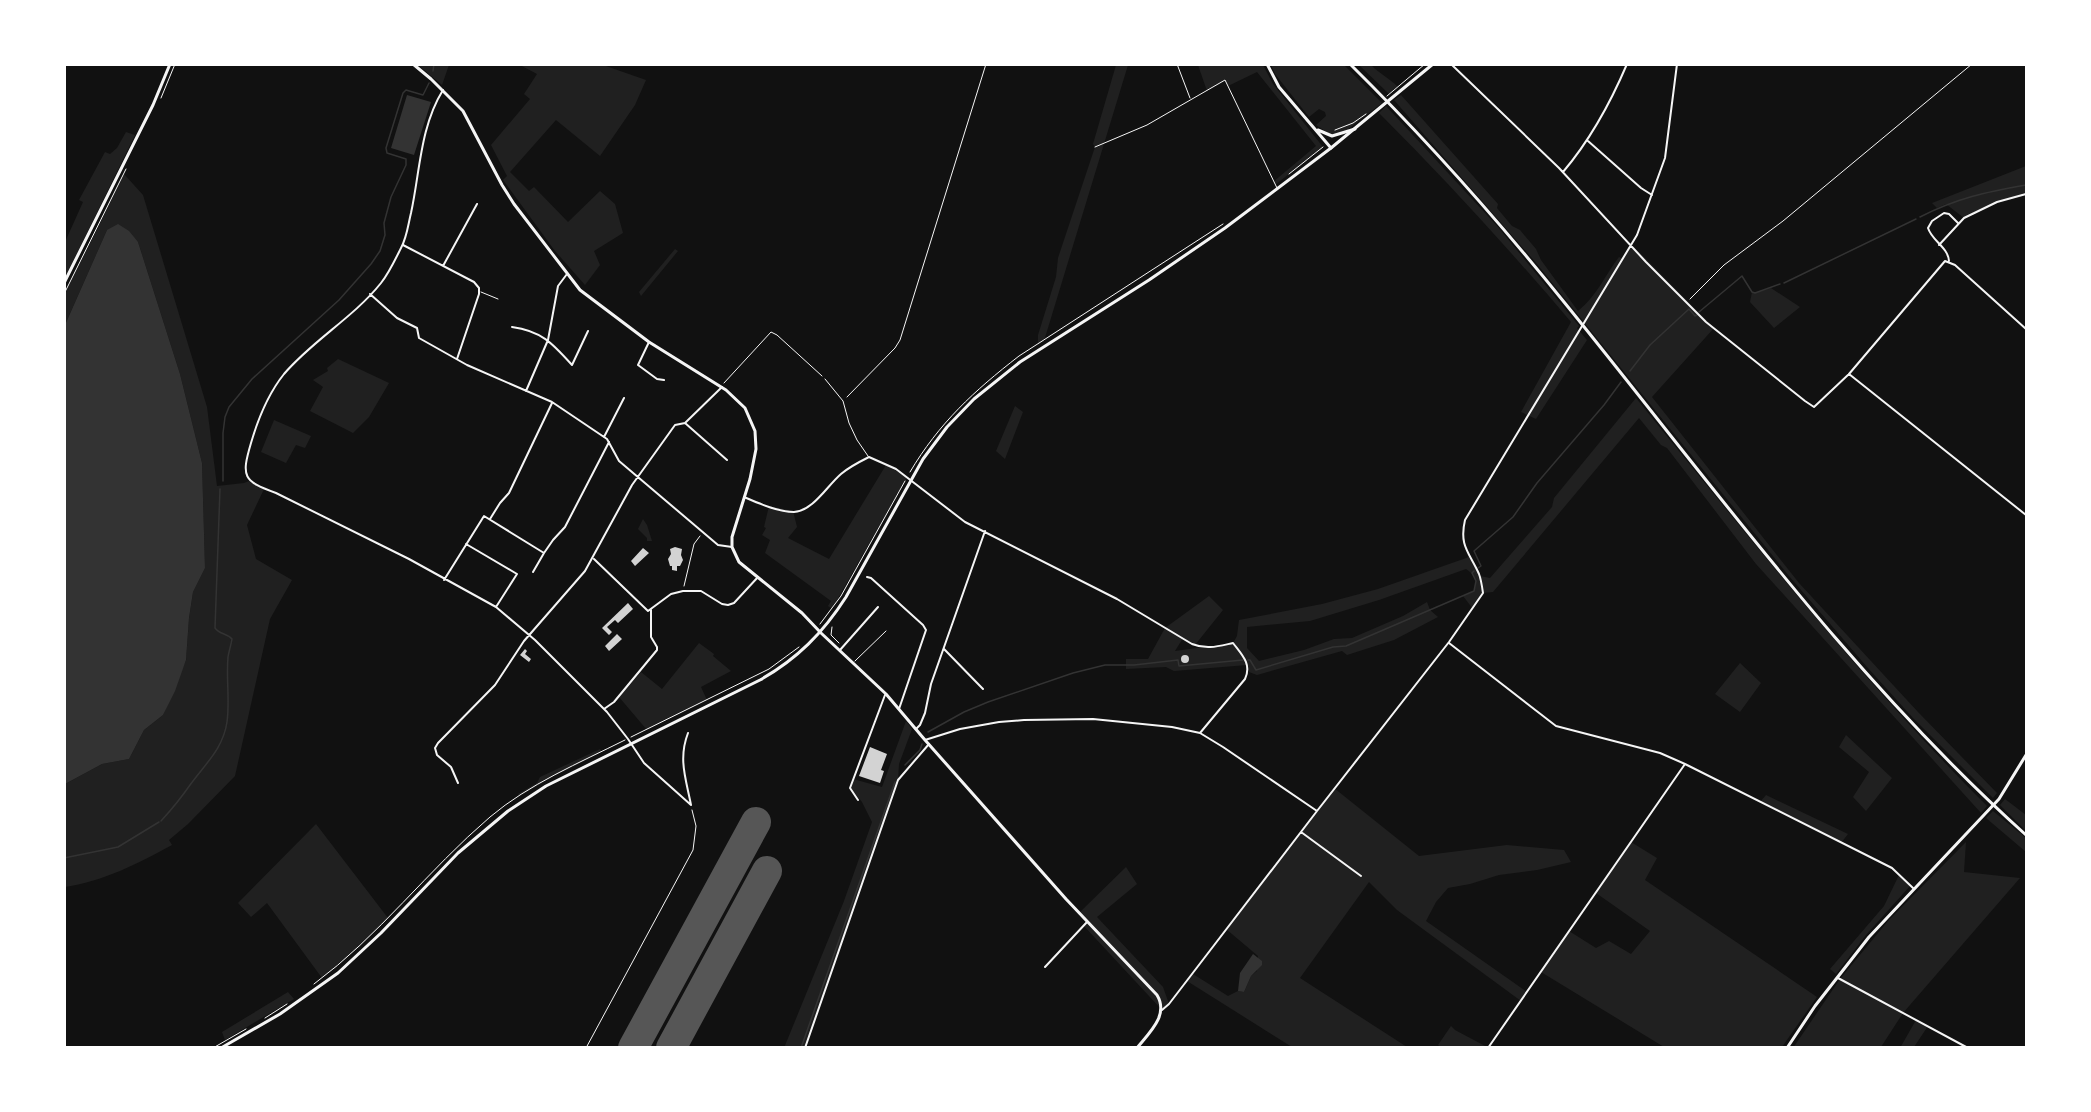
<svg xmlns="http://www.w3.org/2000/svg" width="2091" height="1112" viewBox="0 0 2091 1112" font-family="'Zilla Slab',serif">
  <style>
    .green { fill: #202020 }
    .water { fill: #333 }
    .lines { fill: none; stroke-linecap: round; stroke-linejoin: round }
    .stream { stroke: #333; stroke-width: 1.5 }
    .runway { stroke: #565656; stroke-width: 30 }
    .building { fill: #d3d3d3 }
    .path { stroke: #f5f5f5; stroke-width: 1 }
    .service { stroke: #f5f5f5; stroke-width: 1 }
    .minor { stroke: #f5f5f5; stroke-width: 2 }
    .tertiary { stroke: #f5f5f5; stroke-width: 3 }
    .secondary { stroke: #f5f5f5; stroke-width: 3 }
    .primary { stroke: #f5f5f5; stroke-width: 3 }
  </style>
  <rect width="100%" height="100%" fill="#111"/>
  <path class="green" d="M 418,65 L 433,66 L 449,65 L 442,85 Z
    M 520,65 L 603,65 L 646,80 L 635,105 L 600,156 L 556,120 L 510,172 L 529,191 L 534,187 L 568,222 L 600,191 L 615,204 L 623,233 L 594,251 L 600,265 L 585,285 L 555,251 L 503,180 L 507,176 L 491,145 L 530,99 L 524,94 L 537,74 Z
    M 1116,65 L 1128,65 L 1044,341 L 1038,345 L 1038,335 L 1056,277 L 1058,258 L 1095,147 L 1093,144 Z
    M 1198,65 L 1263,65 L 1273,84 L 1323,147 L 1275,185 L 1273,182 L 1316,146 L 1257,72 L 1228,86 L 1225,81 L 1207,91 Z
    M 1271,65 L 1344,65 L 1382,103 L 1347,130 L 1331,135 L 1316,125 L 1326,116 L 1325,112 L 1319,109 L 1309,117 L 1275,74 Z
    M 1359,65 L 1371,65 C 1380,74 1389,78 1398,87 L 1389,94 Z
    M 1401,95 L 1498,204 L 1497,208 L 1512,226 L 1520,230 L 1536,249 L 1541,260 L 1578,311 C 1597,296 1605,275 1619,257 L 1623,259 L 1632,245 L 1714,328 L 1652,397 L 1799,583 L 1918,712 L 1997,793 L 1993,798 L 1913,718 L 1867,667 L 1789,576 L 1537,264 L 1394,100 Z
    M 1386,106 L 1498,227 L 1579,326 L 1577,328 L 1587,340 L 1536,419 L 1521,412 L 1571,322 C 1510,250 1446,180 1379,113 Z
    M 126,132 L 135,135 L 65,278 L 65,242 L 83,202 L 79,200 L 105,152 L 110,154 L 117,148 Z
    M 2026,166 L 2026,194 L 1997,202 L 1964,218 L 1946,204 L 1937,208 L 1932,203 Z
    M 124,174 L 143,195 L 207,407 L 217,486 L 244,483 L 249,481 L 264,489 L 247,525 L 256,559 L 292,580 L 270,619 L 235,776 L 188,824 L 169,840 L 172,845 C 137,864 104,881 65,887 L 65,784 L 102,764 L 129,759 L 144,730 L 163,715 L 186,660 L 189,618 L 193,592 L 205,568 L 202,463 L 180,374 L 138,242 L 107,230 L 65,325 L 65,294 Z
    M 675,249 L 678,251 L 641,296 L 639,292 Z
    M 1771,288 L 1800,307 L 1774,328 L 1750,302 L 1752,292 L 1755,293 Z
    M 338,359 L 389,383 L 369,417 L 353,433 L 310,411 L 323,387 L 313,380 L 328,371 L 327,368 Z
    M 1636,398 C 1749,537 1860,679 1987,806 L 1981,813 L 1756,564 L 1667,448 L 1661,445 L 1639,418 L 1493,592 L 1483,593 L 1473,609 L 1463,596 L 1474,591 C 1478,581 1474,574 1466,569 L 1379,600 L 1310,621 L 1247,627 L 1247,648 L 1259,661 L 1304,650 L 1334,639 L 1352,638 L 1403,616 L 1427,602 L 1430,610 L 1438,617 L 1394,640 L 1347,655 L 1342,651 L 1257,675 L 1249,672 L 1247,665 L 1174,671 L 1166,667 L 1126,669 L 1126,659 L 1148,659 L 1165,628 L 1209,596 L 1223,610 L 1195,645 L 1183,638 L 1175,651 L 1233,643 L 1237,636 L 1239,620 L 1322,604 L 1378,589 L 1469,557 L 1480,576 L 1490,578 L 1552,507 L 1554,498 Z
    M 1015,406 L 1023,412 L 1005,459 L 996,451 Z
    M 274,420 L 311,436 L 305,448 L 296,445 L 286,463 L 261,452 Z
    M 886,465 L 907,477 L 832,609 L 828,606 L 831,601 L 765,553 L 770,540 L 762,535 L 766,528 L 764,527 L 769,506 L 793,511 L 797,527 L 788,538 L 829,559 Z
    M 643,519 L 647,525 L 652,541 L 647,541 L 647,538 L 638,529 Z
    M 699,643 L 714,654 L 713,656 L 731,671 L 701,687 L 707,700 L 647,730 L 619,697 L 641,672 L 662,689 Z
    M 1740,663 L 1761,683 L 1740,712 L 1715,694 Z
    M 906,721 L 912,729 L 899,764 L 898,780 L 805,1047 L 784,1048 L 844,901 L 872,822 L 862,802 L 850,788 L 853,779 L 882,787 Z
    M 1846,735 L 1892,778 L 1866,811 L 1853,797 L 1869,772 L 1839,747 Z
    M 600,749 L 602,752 L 552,777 L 520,796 L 518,794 L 537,783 L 540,777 Z
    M 1334,788 L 1419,856 L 1507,845 L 1564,850 L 1571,862 L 1537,870 L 1499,875 L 1470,884 L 1448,888 L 1436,902 L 1426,921 L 1527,992 L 1521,1001 L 1397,910 L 1369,882 L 1300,978 L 1407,1047 L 1292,1047 L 1187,981 L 1193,974 L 1228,996 L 1238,991 L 1244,992 L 1251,976 L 1257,971 L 1258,956 L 1226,929 Z
    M 1766,795 L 1848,834 L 1841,843 L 1760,802 Z
    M 2005,799 L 2026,815 L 2026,831 L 2000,805 Z
    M 1993,811 L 2026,838 L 2026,852 L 1986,818 Z
    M 316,824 L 388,918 L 353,952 L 322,978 L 267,903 L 251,917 L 238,903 Z
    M 1631,842 L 1657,858 L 1645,880 L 1817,997 L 1782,1047 L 1664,1047 L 1541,972 L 1569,931 L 1596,948 L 1609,941 L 1631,954 L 1650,931 L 1596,893 Z
    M 1966,842 L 1964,872 L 2020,878 L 1903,1013 L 1881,1047 L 1793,1048 L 1840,979 L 1888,921 Z
    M 1126,867 L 1137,884 L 1097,917 L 1163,987 L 1169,1004 L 1162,1010 L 1083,925 L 1087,921 L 1079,913 Z
    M 1899,875 L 1910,886 L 1866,935 L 1836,974 L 1830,969 L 1884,906 Z
    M 288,992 L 294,999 L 225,1040 L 222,1032 Z
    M 1916,1020 L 1928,1026 L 1914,1047 L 1900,1048 Z
    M 1451,1026 L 1455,1030 L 1487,1047 L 1441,1047 L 1438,1045 Z"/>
  <path class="water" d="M 407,95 L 431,102 L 414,155 L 391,148 Z
    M 118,224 L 129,231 L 138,242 L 180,374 L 202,463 L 205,568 L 193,592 L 189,618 L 186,660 L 175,691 L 163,715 L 144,730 L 129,759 L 102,764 L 65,784 L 65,325 L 107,230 Z
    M 1253,954 L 1262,961 L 1262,965 L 1251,976 L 1244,992 L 1238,991 L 1240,973 Z"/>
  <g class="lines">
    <path class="stream" d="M 433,71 L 434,64
      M 1920,217 C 1957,198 1986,192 2026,185
      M 1784,283 L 1916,219
      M 1699,312 L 1742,276 L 1752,292 L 1755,293 L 1780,284
      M 1630,371 L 1650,345 L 1689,309 L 1695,316 L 1697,315
      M 223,481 L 223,433 L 225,417 L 229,407 L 252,379 L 339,300 L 371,264 L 380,251 L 385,235 L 384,223 L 391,197 L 406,165 L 406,159 L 387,153 L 386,148 L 403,93 L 406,90 L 423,95 L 429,83
      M 1478,568 L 1481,566 L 1474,551 L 1513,517 L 1537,483 L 1604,405 L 1621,382
      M 1248,660 L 1250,660 L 1256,670 L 1333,647 L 1346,646 L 1474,591 L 1476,581 L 1472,573 L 1474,571
      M 928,732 L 964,712 L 988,702 L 1073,673 L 1105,665 L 1134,665 L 1178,660 L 1179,666 L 1243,660
      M 905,765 L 920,750 L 922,744
      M 161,821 C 172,809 181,798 190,785 C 205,764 223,749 227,722 C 230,700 226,678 228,657 C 229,651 231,645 232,639 C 227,633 220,635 215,628 L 220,489
      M 64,858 L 118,847 L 159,822
      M 801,1048 L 895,782"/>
    <path class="runway" d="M 633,1048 L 756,822
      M 671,1048 L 767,871"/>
  </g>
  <path class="building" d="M 675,547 L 682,549 L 681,555 L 683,560 L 680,566 L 677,566 L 677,571 L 672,570 L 672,566 L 670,566 L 668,559 L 671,554 L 670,549 Z
    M 643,548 L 649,553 L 635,566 L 631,561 Z
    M 628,603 L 633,609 L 618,623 L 615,620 L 607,627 L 612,632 L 609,635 L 602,628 Z
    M 617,634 L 622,639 L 609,651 L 605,646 Z
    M 525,649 L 527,651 L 525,654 L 531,659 L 529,662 L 520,655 Z
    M1181 659a4 4 0 1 1 8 0a4 4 0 1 1-8 0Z
    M 870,747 L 887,754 L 881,770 L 884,771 L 880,783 L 859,776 Z"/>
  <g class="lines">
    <path class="path" d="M 1387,96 L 1425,64
      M 161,98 L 175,64
      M 1335,130 L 1353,123 L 1366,114
      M 1289,174 L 1323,147
      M 64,294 L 126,169
      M 1690,299 L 1724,265 L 1783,221 L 1972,64
      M 724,383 L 771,332 L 777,335 L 822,376
      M 847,397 L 895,348 L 900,340 L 986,64
      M 910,472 C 939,423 974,391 1019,356 L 1223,224
      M 684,586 L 694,544 L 700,536
      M 820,624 L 841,596 L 905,481
      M 832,627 L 831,635 L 839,643
      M 631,737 L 769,669 L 799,647
      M 314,984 C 379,936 428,870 490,817 C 529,784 579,763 625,740
      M 265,1018 L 287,1004
      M 213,1048 L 246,1029
      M 586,1048 L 693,850 L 696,826 L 692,810"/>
    <path class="service" d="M 1177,64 L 1190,98
      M 1095,147 L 1147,125 L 1225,80 L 1277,188
      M 481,292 L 498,299
      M 825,379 L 843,401 L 849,423 L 857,440 L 868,456
      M 855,661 L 886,631"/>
    <path class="minor" d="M 1451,64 L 1559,168 L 1646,262 L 1706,322 L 1805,401 L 1814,407 L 1849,374 L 2026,515
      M 443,90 C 420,127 420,172 411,213 C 408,225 407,237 401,248 C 395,260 389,273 381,283 C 353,318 313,340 284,374 C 268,394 258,419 251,443 C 241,477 243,481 276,493 L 409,559 L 496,607 L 535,640 L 607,712 L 628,739 L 644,763 L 691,805
      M 1588,141 L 1641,188 L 1652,195
      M 1563,172 C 1591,139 1610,104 1627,64
      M 403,245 L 474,282 L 479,288 L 479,294 L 457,359
      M 1939,245 L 1964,218 L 1997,202 L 2026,194
      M 1949,261 C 1948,247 1932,241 1928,228 L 1932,221 L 1944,213 L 1949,214 L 1958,223
      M 443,266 L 477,204
      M 370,294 L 397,318 L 417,328 L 419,338 L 467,365 L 552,402 L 607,439 L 619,461 L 718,545 L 732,547
      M 512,327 C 542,331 553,344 572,365 L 588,331
      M 649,342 L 638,365 L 657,379 L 664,380
      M 1849,374 L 1945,261 L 1955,265 L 2026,329
      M 526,391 L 548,340 L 558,286 L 567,274
      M 685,423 L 727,460
      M 604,437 L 624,398
      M 744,497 C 758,503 778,512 794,512 C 813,511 827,486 841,474 C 849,467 859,462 869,457 L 896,469 L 965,522 L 1117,599 L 1192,644 C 1207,650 1219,646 1233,643 C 1242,655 1252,664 1245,679 L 1200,733
      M 490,519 L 500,503 L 509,493 L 552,403
      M 466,544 L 517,574 L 496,607
      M 544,553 L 553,540 L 565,527 L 609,442
      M 594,559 L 648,611 L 671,594 L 683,591 L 701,591 L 722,604 L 728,605 L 734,603 L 758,577
      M 867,577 L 871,578 L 923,625 L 926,630 L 899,709
      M 444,580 L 484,516 L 544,553 L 533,572
      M 1449,643 L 1556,726 L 1660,753 L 1685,764 L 1892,868 L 1913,888
      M 944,649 L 983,689
      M 840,650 L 878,607
      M 604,709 L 614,702 L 657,650 L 657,647 L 651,637 L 651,610
      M 916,729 L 920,725 L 925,713 L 931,684 L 985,531
      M 688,733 C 678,759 686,779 691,805
      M 925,740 L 960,729 L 999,722 L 1024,720 L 1093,719 L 1172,727 L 1200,733 L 1223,747 L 1317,811
      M 458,783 L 451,767 L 437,755 L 435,748 L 438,743 L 495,685 L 524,641 L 585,571 L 632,485 L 675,425 L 685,423 L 722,387
      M 858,800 L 850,788 L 885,695
      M 1301,832 L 1361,876
      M 1045,967 L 1087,922
      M 1838,978 L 1968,1048
      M 1162,1010 L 1169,1004 L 1317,811 L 1449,642 L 1483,593 C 1482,586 1481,579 1479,574 C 1469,552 1459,546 1465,520 L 1637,235 L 1665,158 L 1677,64
      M 805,1048 L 898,780 L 929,744
      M 1488,1048 L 1685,764"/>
    <path class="tertiary" d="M 413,64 L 431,79 L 463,111 L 502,185 L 514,204 L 580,290 L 649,342 L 726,390 L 745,408 L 755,431 L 756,449 L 750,479 L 732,537 L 732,547 L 739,562 L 802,613 L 821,633 L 886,694 L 925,740 L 1066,899 L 1157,995 C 1169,1015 1150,1032 1137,1048
      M 64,283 L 153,105 L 170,64
      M 1787,1048 L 1815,1006 L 1869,937 L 1999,799 L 2026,755"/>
    <path class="secondary" d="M 1331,148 L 1433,64"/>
    <path class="primary" d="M 1350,64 C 1426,139 1497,219 1564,302 C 1712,484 1851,678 2026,835
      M 1318,130 L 1332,136 L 1355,129
      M 221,1048 L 280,1014 L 338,973 L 381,933 L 458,853 L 508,811 L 546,786 L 760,680 C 797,659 823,633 846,597 L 923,459 L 947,427 L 974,399 L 1020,362 L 1149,280 L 1225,228 L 1331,148 L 1279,87 L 1267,64"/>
  </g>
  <rect width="2091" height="1112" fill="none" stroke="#ffffff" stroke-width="132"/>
</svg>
